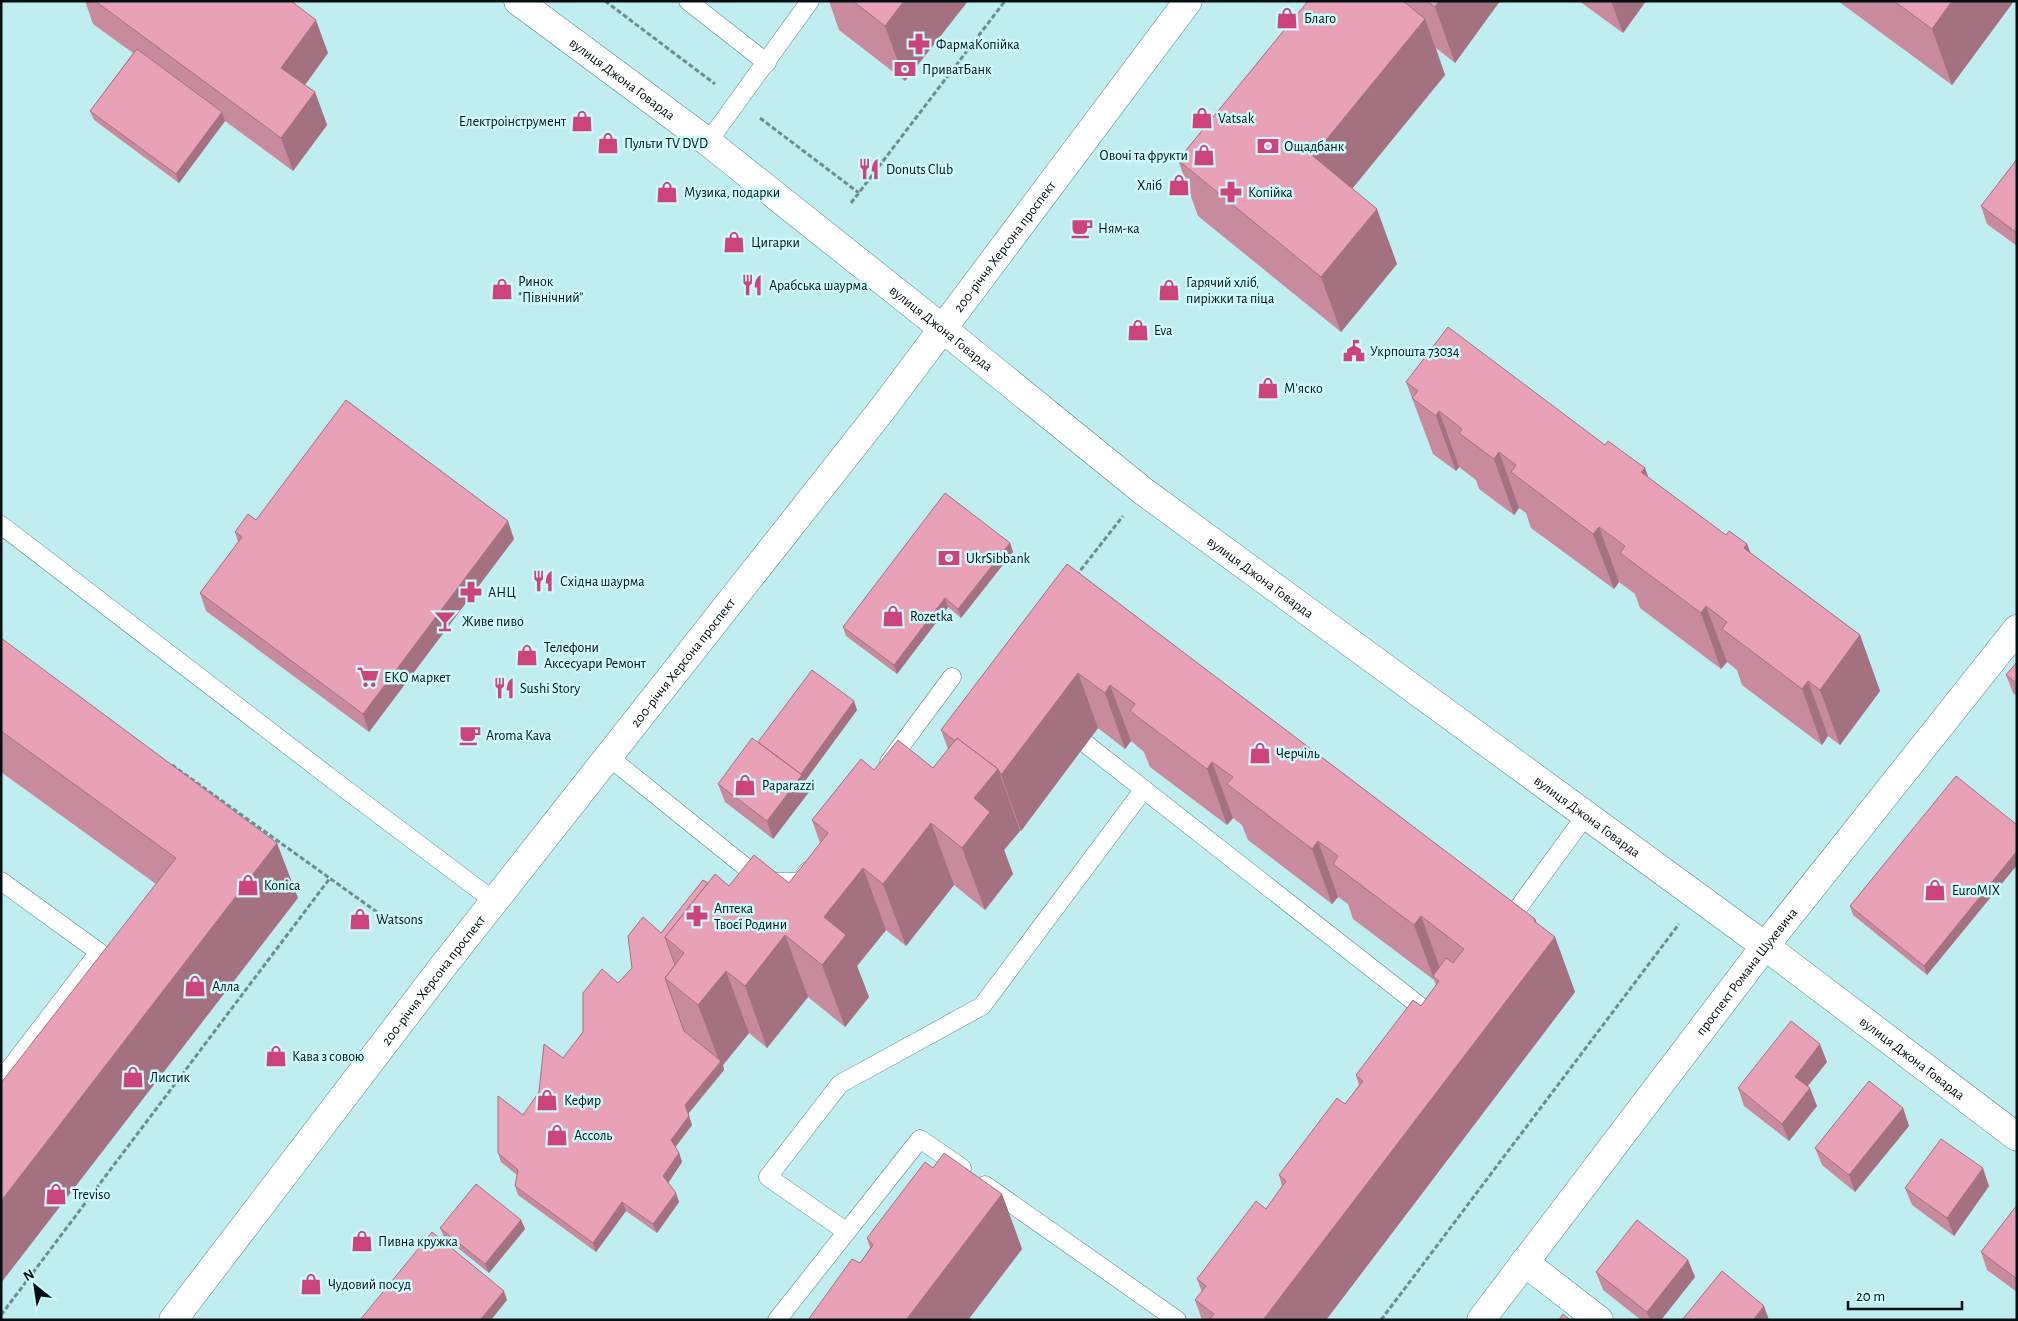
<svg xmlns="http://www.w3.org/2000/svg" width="2018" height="1321" viewBox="0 0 2018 1321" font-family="'Alegreya Sans',sans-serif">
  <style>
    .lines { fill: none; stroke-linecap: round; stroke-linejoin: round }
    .service-casing { stroke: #598385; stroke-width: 19 }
    .minor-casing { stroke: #598385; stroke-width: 29 }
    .tertiary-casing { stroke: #598385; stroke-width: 29 }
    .path { stroke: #6e8d8f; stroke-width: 3; stroke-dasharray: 5 2.5; stroke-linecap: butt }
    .service { stroke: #fff; stroke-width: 18 }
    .minor { stroke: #fff; stroke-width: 28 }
    .tertiary { stroke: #fff; stroke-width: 28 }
    .wall { fill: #c88a9d }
    .shaded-wall { fill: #a37180 }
    .building { fill: #e9a1b7; stroke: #a37180 }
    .labels { text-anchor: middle; stroke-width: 5; stroke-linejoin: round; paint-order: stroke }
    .poi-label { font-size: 14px; fill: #010f10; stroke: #cdfafc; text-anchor: start }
    .street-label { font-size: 14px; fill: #010f10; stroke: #cdfafc }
  </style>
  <rect width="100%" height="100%" fill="#c0edef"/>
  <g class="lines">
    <g class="service-casing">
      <path id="service" d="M 688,1 L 767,63
        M 708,142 L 810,1
        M 1,525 L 332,779 L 494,901
        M 1086,744 L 1430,1014
        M 609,757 L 764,882 L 800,882 L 808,871
        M 889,762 L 952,677
        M 1,881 L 99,952 L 1,1080
        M 1505,926 L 1586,815
        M 985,1185 L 1177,1320
        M 847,1232 L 768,1177 L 840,1084 L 982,1006 L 1144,789
        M 777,1320 L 920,1139 L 962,1168"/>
    </g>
    <g class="minor-casing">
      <g id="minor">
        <path d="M 1524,1262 L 1599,1320"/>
        <path id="s1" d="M 1481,1320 L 1765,946 L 2017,629"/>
      </g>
    </g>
    <g class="tertiary-casing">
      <g id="tertiary">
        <path id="s2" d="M 518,1 L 708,142 L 942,328 L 1143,491 L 1765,946 L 2017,1137"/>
        <path id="s3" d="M 173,1320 L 444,965 L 884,407 L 1188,1"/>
      </g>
    </g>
    <path class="path" d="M 605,1 L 715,84
      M 760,118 L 859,193
      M 851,203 L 1005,1
      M 1076,576 L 1123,516
      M 172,765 L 388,920
      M 1,1315 L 330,878
      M 1381,1320 L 1679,924"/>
    <use href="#service" class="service"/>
    <use href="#minor" class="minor"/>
    <use href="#tertiary" class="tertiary"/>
  </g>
  <path class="wall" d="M 85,1 L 291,1 L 328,53 L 305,85 L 315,92 L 327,125 L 293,171 L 225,121 L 179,183 L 94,120 L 90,111 L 133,53 L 93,24 Z
    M 829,1 L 968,1 L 905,81 L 839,30 Z
    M 1308,1 L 1500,1 L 1455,63 L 1436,48 L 1445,75 L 1352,189 L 1397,264 L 1341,332 L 1198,216 L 1178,160 Z
    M 1579,1 L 1646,1 L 1623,33 Z
    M 1838,1 L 2014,1 L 1952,85 Z
    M 2017,159 L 2017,246 L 1987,224 L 1981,206 Z
    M 1406,382 L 1605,445 L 1645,468 L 1648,477 L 1726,535 L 1747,544 L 1751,554 L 1860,635 L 1880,691 L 1840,745 L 1828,736 L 1822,745 L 1742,685 L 1737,670 L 1727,662 L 1721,669 L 1640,608 L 1635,594 L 1619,582 L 1614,589 L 1531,528 L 1526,513 L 1519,508 L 1514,515 L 1479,489 L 1476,480 L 1459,467 L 1456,471 L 1433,454 Z
    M 256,520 L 514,539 L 369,732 L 206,611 L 200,593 L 238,542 L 235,532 Z
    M 1010,543 L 1013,552 L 961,618 L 948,607 L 897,674 L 846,636 L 843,627 Z
    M 1067,564 L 1535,919 L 1537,923 L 1555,937 L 1575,992 L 1326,1320 L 1202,1320 L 1195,1300 L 1202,1292 L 1197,1279 L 1266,1209 L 1282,1186 L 1279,1175 L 1345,1104 L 1359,1085 L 1356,1075 L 1421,1006 L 1436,985 L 1434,980 L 1353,919 L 1348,904 L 1338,897 L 1332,904 L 1248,840 L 1242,825 L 1233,818 L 1227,825 L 1150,767 L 1144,752 L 1131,741 L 1125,749 L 1098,728 L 1021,831 L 1020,830 L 1004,850 L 1013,874 L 985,910 L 954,885 L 906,946 L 886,930 L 857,966 L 869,997 L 845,1027 L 808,997 L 767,1048 L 749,1033 L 723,1065 L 724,1070 L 688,1114 L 692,1125 L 675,1147 L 679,1153 L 682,1162 L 668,1182 L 679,1202 L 657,1233 L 626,1211 L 596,1252 L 518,1195 L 515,1186 L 517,1175 L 501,1162 L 498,1153 L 523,1115 L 618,983 L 632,968 L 661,933 L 708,883 L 729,886 L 789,883 L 820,843 L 812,820 L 874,770 L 933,768 L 948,749 L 941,730 Z
    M 1,638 L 298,898 L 156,884 L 1,772 Z
    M 2017,662 L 2017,696 L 2013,693 L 2006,675 Z
    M 854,701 L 857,710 L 805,781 L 809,792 L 773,839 L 725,802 L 718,784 L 758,742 Z
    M 2017,825 L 2017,865 L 1927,975 L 1853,915 L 1850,906 Z
    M 1827,1062 L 1808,1086 L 1817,1106 L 1789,1141 L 1744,1106 L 1738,1088 Z
    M 1903,1108 L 1909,1126 L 1855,1192 L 1822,1165 L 1815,1148 Z
    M 1989,1186 L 1954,1236 L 1912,1205 L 1905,1188 Z
    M 1002,1194 L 1022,1249 L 968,1320 L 808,1320 L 860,1263 L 870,1248 L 867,1238 Z
    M 2017,1205 L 2017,1292 L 1987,1270 L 1981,1252 Z
    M 521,1220 L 525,1229 L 489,1273 L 444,1237 L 440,1228 Z
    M 1688,1260 L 1695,1277 L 1661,1320 L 1641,1320 L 1603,1290 L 1596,1272 Z"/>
  <path class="shaded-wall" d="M 904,1 L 968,1 L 905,81 L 885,26 Z
    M 1439,1 L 1500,1 L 1455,63 L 1435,7 Z
    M 1611,1 L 1646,1 L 1623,33 Z
    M 1952,1 L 2014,1 L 1952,85 L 1932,29 Z
    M 1425,19 L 1445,75 L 1333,212 L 1313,156 Z
    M 316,20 L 328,53 L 293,101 L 281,68 Z
    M 315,92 L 327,125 L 293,171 L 281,138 Z
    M 222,112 L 225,121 L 179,183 L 176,174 Z
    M 1377,209 L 1397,264 L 1341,332 L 1321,277 Z
    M 1439,411 L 1459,467 L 1456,471 L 1436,416 Z
    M 1499,452 L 1519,508 L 1514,515 L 1494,459 Z
    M 1645,468 L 1665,524 L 1641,472 Z
    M 508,521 L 514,539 L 369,732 L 363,714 Z
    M 1599,527 L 1619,582 L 1614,589 L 1593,534 Z
    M 1010,543 L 1013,552 L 961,618 L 958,609 Z
    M 1747,544 L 1768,600 L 1744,548 Z
    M 945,598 L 948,607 L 897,674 L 894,665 Z
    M 1706,606 L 1727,662 L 1721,669 L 1701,613 Z
    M 1860,635 L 1880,691 L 1840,745 L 1820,690 Z
    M 1078,673 L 1098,728 L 1021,831 L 1001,775 Z
    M 1808,681 L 1828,736 L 1822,745 L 1802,689 Z
    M 1110,685 L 1131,741 L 1125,749 L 1105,693 Z
    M 854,701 L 857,710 L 805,781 L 809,792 L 773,839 L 767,821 L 798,778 Z
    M 1212,762 L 1233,818 L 1227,825 L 1207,769 Z
    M 998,769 L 1020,831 L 1004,850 L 1013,874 L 985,910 L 962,848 L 974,798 Z
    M 931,823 L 954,885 L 906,946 L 883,884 Z
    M 1318,841 L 1338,897 L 1332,904 L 1312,849 Z
    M 277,843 L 298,898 L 1,1283 L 1,1201 Z
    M 2017,851 L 2017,865 L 1927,975 L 1924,966 Z
    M 863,868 L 886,930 L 857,966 L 869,997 L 845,1027 L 822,965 L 824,917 Z
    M 1421,916 L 1441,971 L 1433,976 L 1414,925 Z
    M 1535,919 L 1546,948 L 1555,937 L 1575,992 L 1326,1320 L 1263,1320 Z
    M 785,935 L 808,997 L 767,1048 L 745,986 Z
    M 726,971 L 749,1033 L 723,1065 L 724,1070 L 688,1114 L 685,1105 L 720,1063 L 698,1005 Z
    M 1820,1044 L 1827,1062 L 1801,1094 L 1795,1077 Z
    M 1810,1088 L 1817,1106 L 1789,1141 L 1782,1124 Z
    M 1903,1108 L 1909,1126 L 1855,1192 L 1849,1175 Z
    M 689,1116 L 692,1125 L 674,1149 L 671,1140 Z
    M 679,1153 L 682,1162 L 667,1185 L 663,1176 Z
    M 1983,1168 L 1989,1186 L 1954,1236 L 1947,1218 Z
    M 676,1193 L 679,1202 L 657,1233 L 653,1224 Z
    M 1002,1194 L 1022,1249 L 968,1320 L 906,1320 Z
    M 622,1202 L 626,1211 L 596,1252 L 593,1243 Z
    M 521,1220 L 525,1229 L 489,1273 L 485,1264 Z
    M 1688,1260 L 1695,1277 L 1661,1320 L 1650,1320 L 1647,1312 Z
    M 504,1291 L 507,1300 L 491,1320 L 480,1320 Z
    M 1764,1306 L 1769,1320 L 1753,1320 Z"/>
  <path class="building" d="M 95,1 L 291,1 L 316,20 L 281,68 L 315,92 L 281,138 Z
    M 853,1 L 904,1 L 885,26 Z
    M 1308,1 L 1403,1 L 1425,19 L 1313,156 L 1377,209 L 1321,277 L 1178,160 Z
    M 1427,1 L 1439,1 L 1435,7 Z
    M 1894,1 L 1952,1 L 1932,29 Z
    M 137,49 L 222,112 L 176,174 L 90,111 Z
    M 2017,159 L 2017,233 L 1981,206 Z
    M 1448,327 L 1605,445 L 1608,441 L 1645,468 L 1641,472 L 1726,535 L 1729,531 L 1747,544 L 1744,548 L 1860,635 L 1820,690 L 1808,681 L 1802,689 L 1722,629 L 1727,622 L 1706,606 L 1701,613 L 1620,553 L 1625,546 L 1599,527 L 1593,534 L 1511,472 L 1516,465 L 1499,452 L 1494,459 L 1459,433 L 1462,429 L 1439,411 L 1436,416 L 1412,398 L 1418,391 L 1406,382 Z
    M 346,400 L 508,521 L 363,714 L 200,593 L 242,537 L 235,532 L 248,514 L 256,520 Z
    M 945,493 L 1010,543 L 958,609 L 945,598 L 894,665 L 843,627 Z
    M 1067,564 L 1535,919 L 1534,921 L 1555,937 L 1263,1320 L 1209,1320 L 1214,1314 L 1195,1300 L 1206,1286 L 1197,1279 L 1256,1201 L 1266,1209 L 1286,1181 L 1279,1175 L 1337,1098 L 1345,1104 L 1363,1081 L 1356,1075 L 1413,1000 L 1421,1006 L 1439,981 L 1433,976 L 1446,958 L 1453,963 L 1464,949 L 1421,916 L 1414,925 L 1333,864 L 1338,856 L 1318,841 L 1312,849 L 1227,784 L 1233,777 L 1212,762 L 1207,769 L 1130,711 L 1135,704 L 1110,685 L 1105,693 L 1078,673 L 1001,775 L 998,769 L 957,738 L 955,741 L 941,730 Z
    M 1,638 L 277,843 L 1,1201 L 1,1083 L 176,858 L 1,731 Z
    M 2017,662 L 2017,683 L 2006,675 Z
    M 812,670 L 854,701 L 801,774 L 758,742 Z
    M 752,738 L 802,775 L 767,821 L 718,784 Z
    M 957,738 L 998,769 L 974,798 L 990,812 L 962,848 L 931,823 L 883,884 L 863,868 L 824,917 L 846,935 L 822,965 L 785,935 L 745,986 L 726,971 L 698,1005 L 665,978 L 684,953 L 665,937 L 715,874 L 729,886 L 754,855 L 789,883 L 828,833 L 812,820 L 861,759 L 874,770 L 898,740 L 933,768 Z
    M 1956,776 L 2017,825 L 2017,851 L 1924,966 L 1850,906 Z
    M 703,880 L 708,883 L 665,937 L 675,965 L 665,978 L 684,1031 L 721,1061 L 685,1105 L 689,1116 L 671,1140 L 679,1153 L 663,1176 L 676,1193 L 653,1224 L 622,1202 L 593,1243 L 515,1186 L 518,1170 L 498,1153 L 498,1096 L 523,1115 L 539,1092 L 544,1044 L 563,1058 L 583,1032 L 583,993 L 602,969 L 618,983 L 632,968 L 628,936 L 643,917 L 661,933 Z
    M 1791,1021 L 1820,1044 L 1795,1077 L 1810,1088 L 1782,1124 L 1738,1088 Z
    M 1869,1081 L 1903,1108 L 1849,1175 L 1815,1148 Z
    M 1941,1139 L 1983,1168 L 1947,1218 L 1905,1188 Z
    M 944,1153 L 1002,1194 L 906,1320 L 808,1320 L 852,1259 L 860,1263 L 873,1245 L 867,1238 L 925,1162 L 933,1168 Z
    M 476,1184 L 521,1220 L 485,1264 L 440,1228 Z
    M 2017,1205 L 2017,1279 L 1981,1252 Z
    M 1637,1220 L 1688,1260 L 1647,1312 L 1596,1272 Z
    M 432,1232 L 504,1291 L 480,1320 L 360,1320 Z
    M 1722,1271 L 1764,1306 L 1753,1320 L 1682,1320 Z
    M 1563,1314 L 1570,1320 L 1559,1320 Z"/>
  <defs>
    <g id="shop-bare" transform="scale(1.725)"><path d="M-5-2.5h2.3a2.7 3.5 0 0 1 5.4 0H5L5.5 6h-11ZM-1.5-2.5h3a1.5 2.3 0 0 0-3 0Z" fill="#cd437b" stroke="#cdfafc" stroke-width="2.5" paint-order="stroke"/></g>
    <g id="pharmacy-bare" transform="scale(1.725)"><path d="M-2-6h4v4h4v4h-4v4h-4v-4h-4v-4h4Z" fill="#cd437b" stroke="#cdfafc" stroke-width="2.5" paint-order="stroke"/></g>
    <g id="bank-bare" transform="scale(1.725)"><path d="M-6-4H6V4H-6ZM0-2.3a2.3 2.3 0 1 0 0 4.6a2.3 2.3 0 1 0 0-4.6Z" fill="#cd437b" stroke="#cdfafc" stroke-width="2.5" paint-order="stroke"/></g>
    <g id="restaurant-bare" transform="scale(1.725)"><path d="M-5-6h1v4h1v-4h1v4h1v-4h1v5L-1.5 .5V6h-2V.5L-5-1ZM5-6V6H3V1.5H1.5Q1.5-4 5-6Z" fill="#cd437b" stroke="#cdfafc" stroke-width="2.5" paint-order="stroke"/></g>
    <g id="cafe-bare" transform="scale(1.725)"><path d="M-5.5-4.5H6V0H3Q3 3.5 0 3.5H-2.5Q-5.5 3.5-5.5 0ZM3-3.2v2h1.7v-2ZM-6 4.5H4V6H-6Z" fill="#cd437b" stroke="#cdfafc" stroke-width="2.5" paint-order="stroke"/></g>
    <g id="civic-bare" transform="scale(1.725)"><path d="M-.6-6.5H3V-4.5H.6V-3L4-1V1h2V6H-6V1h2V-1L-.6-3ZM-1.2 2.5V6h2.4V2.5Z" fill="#cd437b" stroke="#cdfafc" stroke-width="2.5" paint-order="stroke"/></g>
    <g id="bar-bare" transform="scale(1.725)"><path d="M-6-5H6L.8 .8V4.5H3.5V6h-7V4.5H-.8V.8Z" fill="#cd437b" stroke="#cdfafc" stroke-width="2.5" paint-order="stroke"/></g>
    <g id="supermarket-bare" transform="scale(1.725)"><path d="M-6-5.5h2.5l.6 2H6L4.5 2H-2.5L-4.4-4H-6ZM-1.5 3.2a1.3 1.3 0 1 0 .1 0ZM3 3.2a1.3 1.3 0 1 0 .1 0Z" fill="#cd437b" stroke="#cdfafc" stroke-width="2.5" paint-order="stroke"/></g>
  </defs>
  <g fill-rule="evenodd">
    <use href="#shop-bare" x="1287" y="18"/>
    <use href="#pharmacy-bare" x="919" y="44"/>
    <use href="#bank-bare" x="905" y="69"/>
    <use href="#shop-bare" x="1202" y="118"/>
    <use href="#shop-bare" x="582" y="121"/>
    <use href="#shop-bare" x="608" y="143"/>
    <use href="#bank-bare" x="1268" y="146"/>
    <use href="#shop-bare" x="1204" y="155"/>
    <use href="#restaurant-bare" x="869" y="169"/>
    <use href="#shop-bare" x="1179" y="185"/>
    <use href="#shop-bare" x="667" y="192"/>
    <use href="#pharmacy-bare" x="1231" y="192"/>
    <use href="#cafe-bare" x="1082" y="228"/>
    <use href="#shop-bare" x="734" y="242"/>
    <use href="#restaurant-bare" x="752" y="285"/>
    <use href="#shop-bare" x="502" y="289"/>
    <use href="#shop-bare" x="1169" y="290"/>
    <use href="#shop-bare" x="1138" y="330"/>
    <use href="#civic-bare" x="1354" y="351"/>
    <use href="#shop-bare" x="1268" y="388"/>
    <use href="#bank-bare" x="949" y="558"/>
    <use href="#restaurant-bare" x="543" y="581"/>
    <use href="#pharmacy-bare" x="471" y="592"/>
    <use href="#shop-bare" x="893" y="616"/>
    <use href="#bar-bare" x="445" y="621"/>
    <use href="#shop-bare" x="527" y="655"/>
    <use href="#supermarket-bare" x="368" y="677"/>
    <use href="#restaurant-bare" x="504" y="688"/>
    <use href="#cafe-bare" x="470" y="735"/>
    <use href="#shop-bare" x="1260" y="753"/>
    <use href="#shop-bare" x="745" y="785"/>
    <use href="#shop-bare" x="248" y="885"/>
    <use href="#shop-bare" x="1935" y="890"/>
    <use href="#pharmacy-bare" x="697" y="916"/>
    <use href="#shop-bare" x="360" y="919"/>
    <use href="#shop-bare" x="195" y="986"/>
    <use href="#shop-bare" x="276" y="1056"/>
    <use href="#shop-bare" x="133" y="1077"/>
    <use href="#shop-bare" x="547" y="1100"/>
    <use href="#shop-bare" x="557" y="1135"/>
    <use href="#shop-bare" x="56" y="1194"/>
    <use href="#shop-bare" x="362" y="1241"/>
    <use href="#shop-bare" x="311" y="1284"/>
  </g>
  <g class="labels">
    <g class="poi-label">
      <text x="1304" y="23">Благо</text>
      <text x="936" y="49">ФармаКопійка</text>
      <text x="922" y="74">ПриватБанк</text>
      <text x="1218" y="123">Vatsak</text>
      <text x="566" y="126" text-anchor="end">Електроінструмент</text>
      <text x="624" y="148">Пульти TV DVD</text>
      <text x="1284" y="151">Ощадбанк</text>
      <text x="1188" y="160" text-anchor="end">Овочі та фрукти</text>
      <text x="886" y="174">Donuts Club</text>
      <text x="1162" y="190" text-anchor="end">Хліб</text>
      <text x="684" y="197">Музика, подарки</text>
      <text x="1248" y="197">Копійка</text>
      <text x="1098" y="233">Ням-ка</text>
      <text x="751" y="247">Цигарки</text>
      <text x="518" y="286">Ринок<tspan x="518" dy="16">"Північний"</tspan></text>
      <text x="1186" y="287">Гарячий хліб,<tspan x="1186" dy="16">пиріжки та піца</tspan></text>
      <text x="769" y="290">Арабська шаурма</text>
      <text x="1154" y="335">Eva</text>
      <text x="1370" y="356">Укрпошта 73034</text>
      <text x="1284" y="393">М'яско</text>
      <text x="966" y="563">UkrSibbank</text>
      <text x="560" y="586">Східна шаурма</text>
      <text x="488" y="597">АНЦ</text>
      <text x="910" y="621">Rozetka</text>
      <text x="462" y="626">Живе пиво</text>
      <text x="544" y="652">Телефони<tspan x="544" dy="16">Аксесуари Ремонт</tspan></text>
      <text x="384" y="682">ЕКО маркет</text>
      <text x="520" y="693">Sushi Story</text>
      <text x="486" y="740">Aroma Kava</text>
      <text x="1276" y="758">Черчіль</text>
      <text x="762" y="790">Paparazzi</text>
      <text x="264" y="890">Konica</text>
      <text x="1952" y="895">EuroMIX</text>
      <text x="714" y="913">Аптека<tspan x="714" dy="16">Твоєї Родини</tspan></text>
      <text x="376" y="924">Watsons</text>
      <text x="212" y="991">Алла</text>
      <text x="292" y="1061">Кава з совою</text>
      <text x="150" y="1082">Листик</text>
      <text x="564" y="1105">Кефир</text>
      <text x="574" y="1140">Ассоль</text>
      <text x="72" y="1199">Treviso</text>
      <text x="378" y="1246">Пивна кружка</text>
      <text x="328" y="1289">Чудовий посуд</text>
    </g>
    <g class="street-label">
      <text dy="5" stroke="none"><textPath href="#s2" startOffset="130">вулиця Джона Говарда</textPath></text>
      <text dy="5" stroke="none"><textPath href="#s3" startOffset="1358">200-річчя Херсона проспект</textPath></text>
      <text dy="5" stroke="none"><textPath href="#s2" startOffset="535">вулиця Джона Говарда</textPath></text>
      <text dy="5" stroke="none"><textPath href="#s2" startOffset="940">вулиця Джона Говарда</textPath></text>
      <text dy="5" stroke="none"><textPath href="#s3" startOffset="832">200-річчя Херсона проспект</textPath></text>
      <text dy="5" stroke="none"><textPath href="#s2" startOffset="1345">вулиця Джона Говарда</textPath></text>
      <text dy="5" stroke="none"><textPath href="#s1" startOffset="438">проспект Романа Шухевича</textPath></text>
      <text dy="5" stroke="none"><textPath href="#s3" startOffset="428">200-річчя Херсона проспект</textPath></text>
      <text dy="5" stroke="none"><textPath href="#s2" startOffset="1750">вулиця Джона Говарда</textPath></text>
    </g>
  </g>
  <rect width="2018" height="1321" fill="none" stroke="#010f10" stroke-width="5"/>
  <g transform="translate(35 1286) rotate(330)" stroke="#cdfafc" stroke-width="4" paint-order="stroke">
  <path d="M0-4L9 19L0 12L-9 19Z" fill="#010f10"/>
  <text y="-8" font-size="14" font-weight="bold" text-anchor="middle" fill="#010f10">N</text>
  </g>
  <path d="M1848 1301v8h114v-8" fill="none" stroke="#010f10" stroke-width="2.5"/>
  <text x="1856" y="1301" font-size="15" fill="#010f10" stroke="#cdfafc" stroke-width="4" paint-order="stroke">20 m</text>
</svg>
